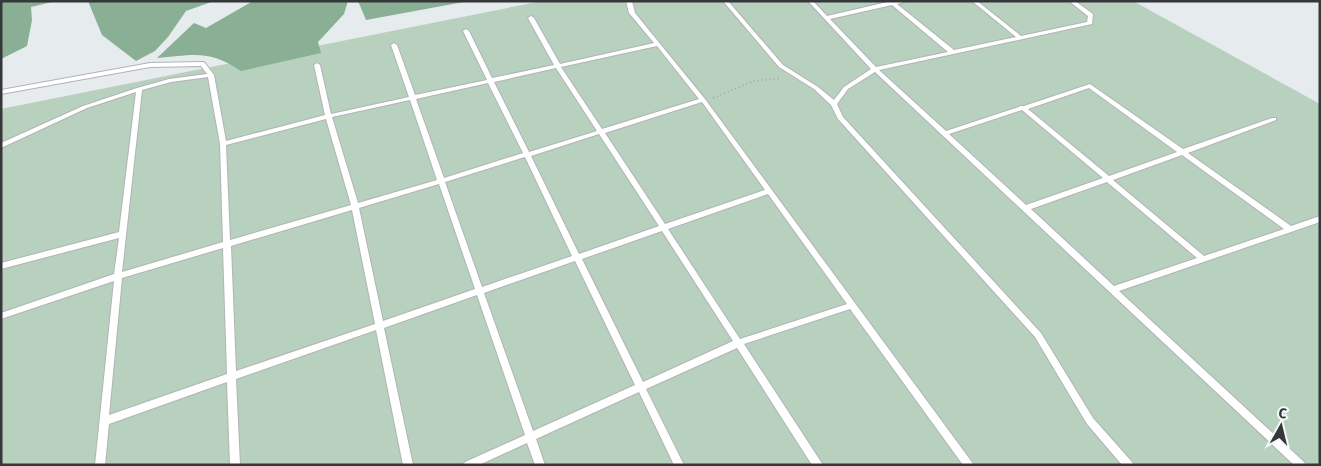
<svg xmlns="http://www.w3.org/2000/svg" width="1321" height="466" viewBox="0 0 1321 466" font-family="'Fira Sans',sans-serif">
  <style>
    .green { fill: #b8d0be }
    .forest { fill: #89af94 }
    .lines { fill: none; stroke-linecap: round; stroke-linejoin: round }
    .service-casing { stroke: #b0b4b6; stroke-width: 2 }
    .path { stroke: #a4a8a9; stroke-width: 2; stroke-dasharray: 1 3; stroke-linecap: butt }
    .service { fill: #fff; fill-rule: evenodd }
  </style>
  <rect width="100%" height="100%" fill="#e6ebed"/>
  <path class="green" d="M 542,1 L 1133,1 L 1320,104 L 1320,465 L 1,465 L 1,109 Z"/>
  <path class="forest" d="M 1,1 L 56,1 L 31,7 L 32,20 L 27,46 L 1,59 Z
    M 88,1 L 214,1 L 186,11 L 168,37 L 155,51 L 136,61 L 102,35 Z
    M 253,1 L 348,1 L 344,14 L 318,42 L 321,53 L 241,71 C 209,49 193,55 157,58 L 194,23 L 206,28 Z
    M 358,1 L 469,1 L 366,20 Z"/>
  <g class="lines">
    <g class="service-casing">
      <path id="service" d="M 626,1 L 632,1 L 635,13 L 705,99 L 974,465 L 963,465 L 850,309 L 744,344 L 823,465 L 812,465 L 737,348 L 646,389 L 684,465 L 674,465 L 639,392 L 536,439 L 545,465 L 535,465 L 527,443 L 479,465 L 463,465 L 465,462 L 525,435 L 477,295 L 384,328 L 413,465 L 403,465 L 376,330 L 236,379 L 240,465 L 230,465 L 227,382 L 109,424 L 105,465 L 95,465 L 114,281 L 1,319 L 1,313 L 114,274 L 119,238 L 1,269 L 1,263 L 119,232 L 136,92 L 87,108 L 1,148 L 1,143 L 83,106 L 137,88 L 169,79 L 207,74 L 201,66 L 150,67 L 1,94 L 1,90 L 150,63 L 203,62 L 205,63 L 214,75 L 226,141 L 325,115 L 314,65 L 317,63 L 320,65 L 331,114 L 409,97 L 391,45 L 394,43 L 397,45 L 415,95 L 487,80 L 463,31 L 466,29 L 469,31 L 492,78 L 554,65 L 528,18 L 531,16 L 534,18 L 560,64 L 654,43 L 629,13 ZM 657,46 L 699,99 L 602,129 L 561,67 ZM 556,68 L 597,131 L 529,152 L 494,82 ZM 208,77 L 220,144 L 223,242 L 122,272 L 142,90 L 171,82 ZM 488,83 L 523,153 L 444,178 L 416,99 ZM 410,100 L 437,180 L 358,203 L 332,117 ZM 702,102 L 765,190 L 665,224 L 605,133 ZM 326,119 L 351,205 L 230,240 L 226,145 ZM 599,134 L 659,226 L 579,254 L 531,156 ZM 525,157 L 572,256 L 482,287 L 445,182 ZM 439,184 L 475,289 L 383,321 L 359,208 ZM 768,194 L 847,304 L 740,339 L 668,229 ZM 352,210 L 375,324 L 236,371 L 231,246 ZM 662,231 L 733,341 L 643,382 L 582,259 ZM 223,248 L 227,374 L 109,415 L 122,278 ZM 575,261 L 635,385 L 533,431 L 484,293 Z
        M 723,1 L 728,1 L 783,65 L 818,87 L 834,100 L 844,87 L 871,69 L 808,1 L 813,1 L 827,16 L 892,1 L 907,1 L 897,4 L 954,50 L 1016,37 L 972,1 L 977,1 L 1021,36 L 1087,22 L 1088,16 L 1069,1 L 1075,1 L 1093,14 L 1092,24 L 879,70 L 946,131 L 1019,107 L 1020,106 L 1024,106 L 1090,84 L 1183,149 L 1272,118 L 1276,118 L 1276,120 L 1188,153 L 1291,226 L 1320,216 L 1320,222 L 1119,291 L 1304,462 L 1306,465 L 1294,465 L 875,72 L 848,89 L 837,104 L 843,117 L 1041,333 L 1093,418 L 1132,462 L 1134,465 L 1122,465 L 1087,424 L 1035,337 L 838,119 L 831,105 L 814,89 L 779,67 ZM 892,5 L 948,52 L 876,67 L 830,19 ZM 1089,88 L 1177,152 L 1109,176 L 1028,109 ZM 1022,110 L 1103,178 L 1026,205 L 949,134 ZM 1182,155 L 1284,229 L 1204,256 L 1113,180 ZM 1107,182 L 1197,258 L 1114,286 L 1031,209 Z"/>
    </g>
    <path class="path" d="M 713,98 L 754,81 L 781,78"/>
    <use href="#service" class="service"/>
  </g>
  <rect width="1321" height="466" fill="none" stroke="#353738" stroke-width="5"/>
  <g transform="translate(1281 426) rotate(8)" stroke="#f4f9fa" stroke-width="4" paint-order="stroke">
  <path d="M0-4L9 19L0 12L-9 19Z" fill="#353738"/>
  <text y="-8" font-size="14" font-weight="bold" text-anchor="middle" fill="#353738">С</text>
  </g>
</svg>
